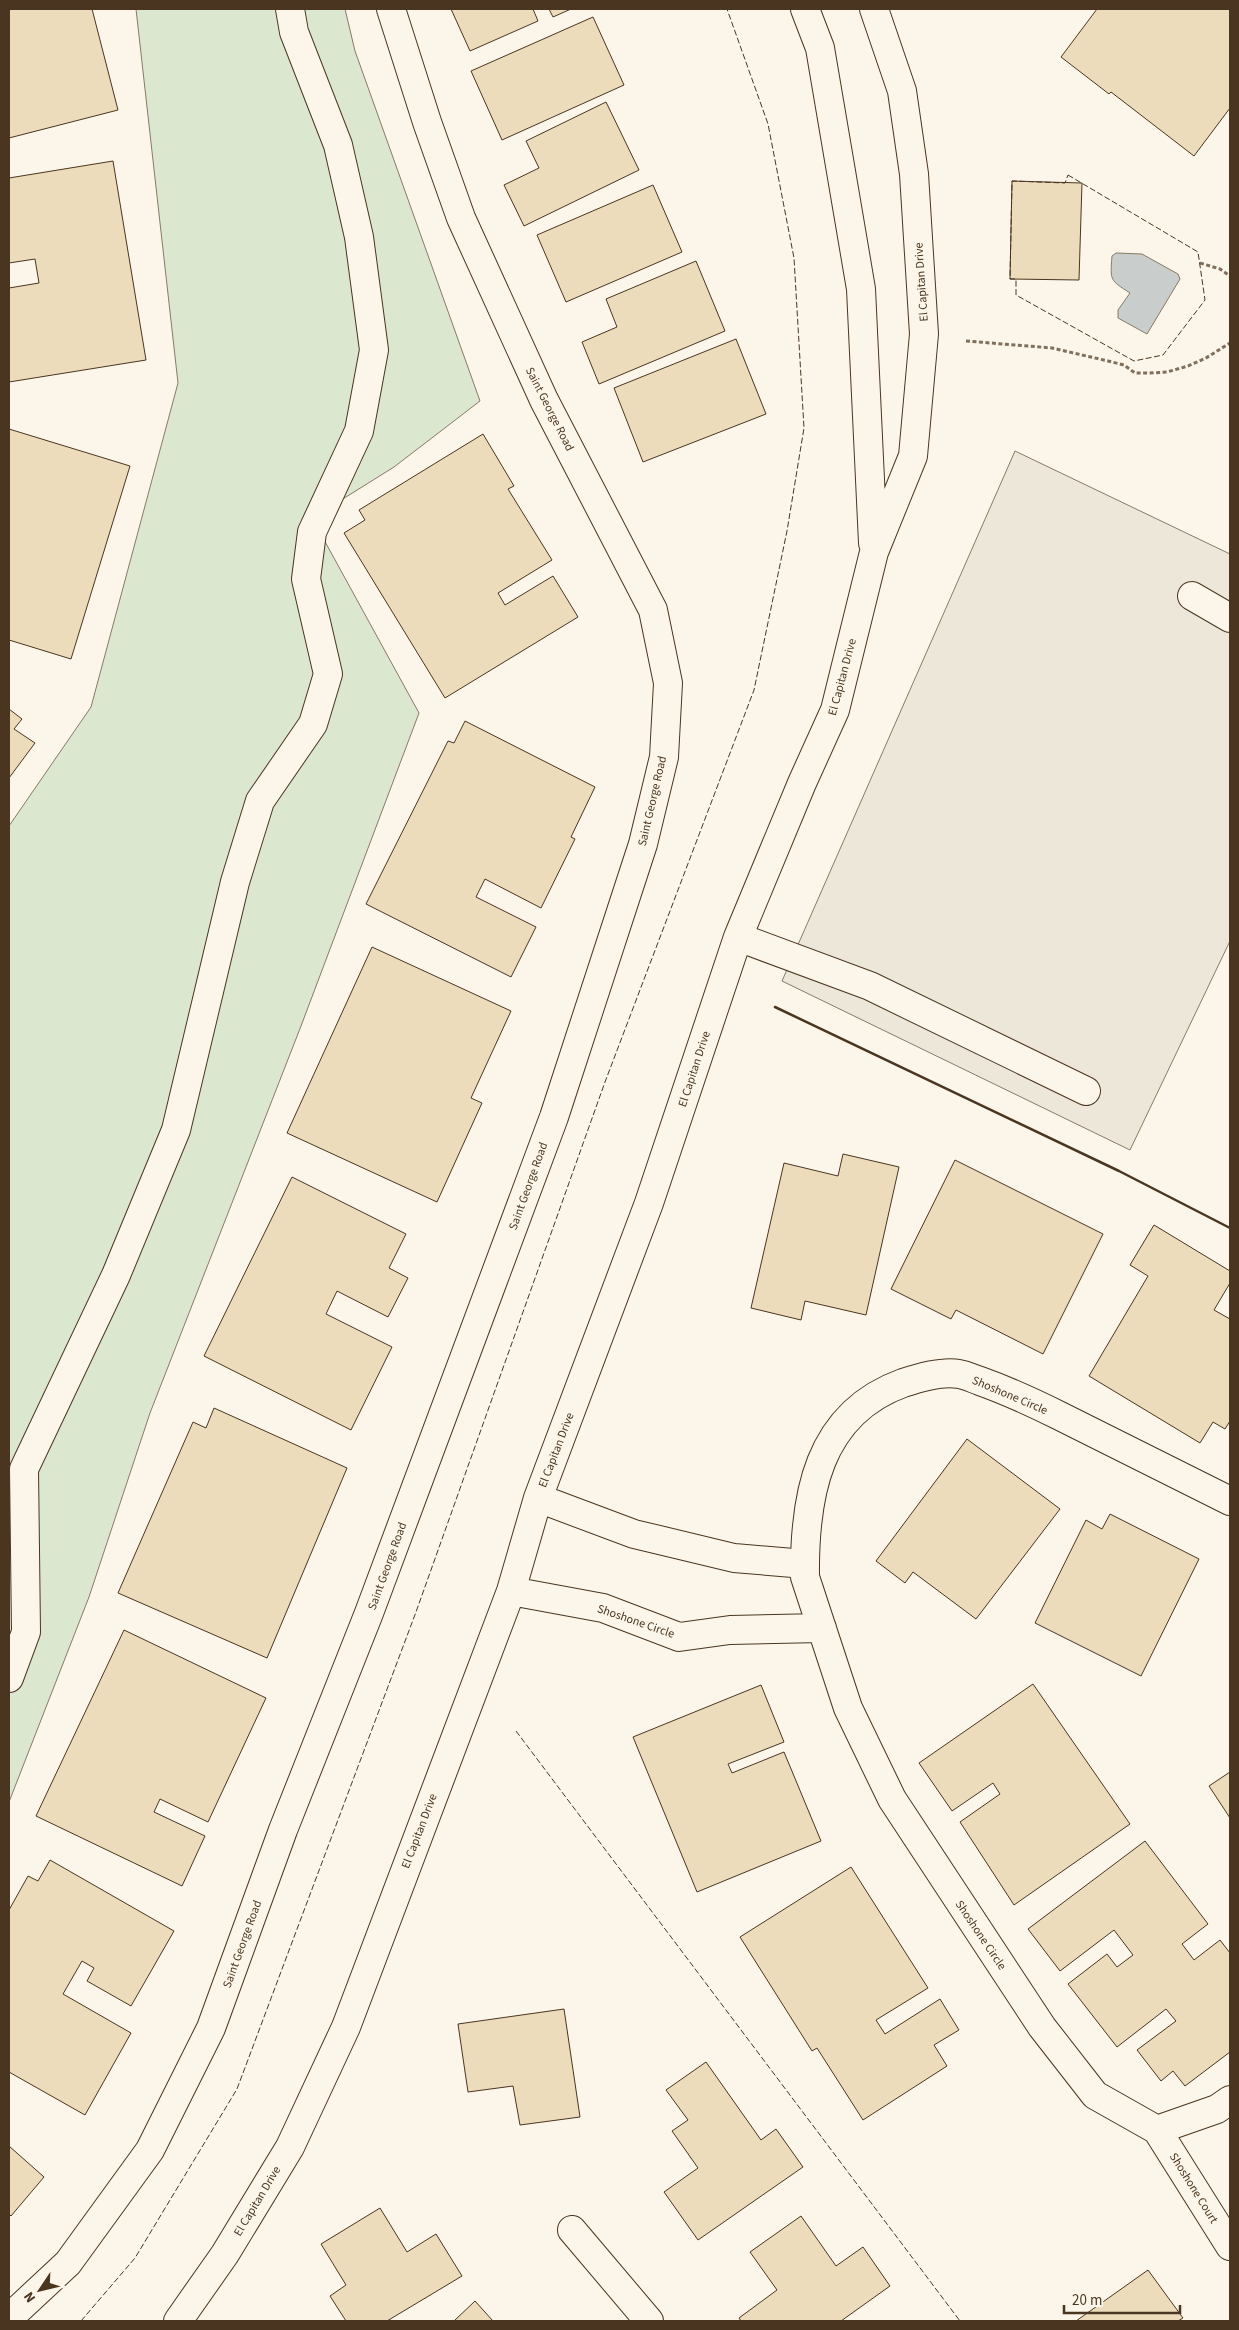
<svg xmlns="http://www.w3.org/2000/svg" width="1239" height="2330" viewBox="0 0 1239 2330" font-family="'Source Sans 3',sans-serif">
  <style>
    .green { fill: #dce7d0; stroke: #887966 }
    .parking { fill: #ede7d9; stroke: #887966 }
    .water { fill: #c9cecd; stroke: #887966 }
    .building { fill: #ecdcbc; stroke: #4a3520 }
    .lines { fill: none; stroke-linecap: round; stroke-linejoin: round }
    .minor-casing { stroke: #4a3520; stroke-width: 30 }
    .path { stroke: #7f6f5c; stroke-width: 3; stroke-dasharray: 4 2.5; stroke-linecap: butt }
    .minor { stroke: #fbf6e9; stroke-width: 28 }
    .fence { stroke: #4a3520; stroke-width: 1; stroke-dasharray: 6 2.5; stroke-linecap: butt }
    .wall { stroke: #4a3520; stroke-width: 2.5 }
    .labels { text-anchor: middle; stroke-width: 4; stroke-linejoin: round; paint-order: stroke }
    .street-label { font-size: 12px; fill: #4a3520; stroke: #fbf6e9 }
  </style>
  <rect width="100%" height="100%" fill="#fbf6e9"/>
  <path class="green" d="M 136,9 L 345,9 L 355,51 L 480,401 L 394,467 L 338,502 L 323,538 L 419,713 L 301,1026 L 150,1413 L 89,1597 L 9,1802 L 9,826 L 91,707 L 178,383 Z"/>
  <path class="parking" d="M 1015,451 L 1230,554 L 1230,941 L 1130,1150 L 782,981 Z"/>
  <path class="water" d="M 1116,253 L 1142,254 L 1178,274 L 1180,279 L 1147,334 L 1118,318 L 1118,310 L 1130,293 C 1110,280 1110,281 1112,256 Z"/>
  <path class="building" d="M 9,9 L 92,9 L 118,110 L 9,138 Z
    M 451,9 L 533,9 L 538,21 L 470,51 Z
    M 549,9 L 571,9 L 553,17 Z
    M 1097,9 L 1230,9 L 1230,108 L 1194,156 L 1111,92 L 1109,94 L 1061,57 Z
    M 593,17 L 624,85 L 502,140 L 471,71 Z
    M 606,102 L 639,170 L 524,226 L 504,185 L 539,168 L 526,141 Z
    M 113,161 L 146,360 L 9,382 L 9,288 L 39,283 L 35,259 L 9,263 L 9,178 Z
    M 1012,181 L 1082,183 L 1079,280 L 1010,279 Z
    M 653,185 L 682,252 L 566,302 L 537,235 Z
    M 696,261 L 725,331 L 599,384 L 582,342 L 617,327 L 606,299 Z
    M 736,339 L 766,414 L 643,462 L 614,388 Z
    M 9,429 L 130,466 L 71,659 L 9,640 Z
    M 483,434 L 514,486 L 508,489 L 552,560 L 498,593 L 505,605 L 553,576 L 578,617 L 445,698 L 344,533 L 365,520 L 359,510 Z
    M 9,709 L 22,719 L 14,729 L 35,743 L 9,778 Z
    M 465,721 L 595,787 L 571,837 L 575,839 L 541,908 L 485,879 L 476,897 L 536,927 L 511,977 L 366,904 L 448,741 L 454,743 Z
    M 372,947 L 511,1011 L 471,1098 L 482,1103 L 437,1202 L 287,1133 Z
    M 843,1154 L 899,1167 L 866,1315 L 805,1301 L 801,1320 L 751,1308 L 784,1163 L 838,1176 Z
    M 955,1160 L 1103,1234 L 1043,1354 L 956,1310 L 951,1319 L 891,1289 Z
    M 292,1177 L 406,1234 L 389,1268 L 408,1278 L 388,1317 L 337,1291 L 326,1314 L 392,1347 L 351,1430 L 204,1356 Z
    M 1154,1225 L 1230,1271 L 1230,1283 L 1214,1310 L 1230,1319 L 1230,1421 L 1225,1429 L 1213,1422 L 1200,1443 L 1089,1376 L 1148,1276 L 1130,1265 Z
    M 214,1408 L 347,1468 L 267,1658 L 118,1593 L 193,1422 L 206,1428 Z
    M 967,1439 L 1060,1509 L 976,1619 L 913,1572 L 905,1583 L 876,1561 Z
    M 1110,1514 L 1199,1559 L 1141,1676 L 1035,1623 L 1086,1520 L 1102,1529 Z
    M 124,1630 L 266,1698 L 208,1822 L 160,1799 L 154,1812 L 205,1836 L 182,1886 L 36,1816 Z
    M 1033,1684 L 1130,1824 L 1014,1905 L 960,1822 L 1000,1794 L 993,1783 L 952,1811 L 919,1763 Z
    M 761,1685 L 784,1742 L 728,1764 L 732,1773 L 784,1752 L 821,1841 L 697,1892 L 633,1737 Z
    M 1230,1772 L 1230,1818 L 1209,1786 Z
    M 1145,1841 L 1208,1924 L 1182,1944 L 1194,1960 L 1220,1940 L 1230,1953 L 1230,2052 L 1185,2086 L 1173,2071 L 1161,2081 L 1137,2050 L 1176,2021 L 1166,2009 L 1117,2047 L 1068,1984 L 1107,1954 L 1117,1967 L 1133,1955 L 1114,1930 L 1060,1971 L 1028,1929 Z
    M 50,1860 L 174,1931 L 131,2006 L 87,1981 L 94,1968 L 82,1961 L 63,1994 L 131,2033 L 85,2115 L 9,2072 L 9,1910 L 28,1876 L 38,1881 Z
    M 851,1867 L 928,1988 L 876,2020 L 885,2034 L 940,1999 L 959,2030 L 934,2045 L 947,2066 L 863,2120 L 817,2048 L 812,2051 L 740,1937 Z
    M 564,2009 L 580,2117 L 520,2125 L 513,2086 L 468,2092 L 458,2024 Z
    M 706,2062 L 761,2140 L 776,2129 L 803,2167 L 698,2240 L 664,2192 L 698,2168 L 672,2131 L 688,2120 L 666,2090 Z
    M 9,2146 L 44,2177 L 11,2216 L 9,2214 Z
    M 380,2208 L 407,2252 L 436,2234 L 462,2276 L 387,2321 L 346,2321 L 330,2296 L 346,2285 L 321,2244 Z
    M 801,2216 L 836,2266 L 863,2247 L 890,2286 L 841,2321 L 741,2321 L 739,2318 L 777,2290 L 750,2252 Z
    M 1148,2270 L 1183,2318 L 1178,2321 L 1076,2321 Z
    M 475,2301 L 493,2321 L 454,2321 Z"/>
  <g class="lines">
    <g class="minor-casing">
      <path id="minor" d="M 805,9 L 820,48 L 861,289 L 873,543
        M 1192,596 L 1230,618
        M 738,937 L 870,986 L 1086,1091
        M 538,1498 L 634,1534 L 734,1558 L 805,1564
        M 1230,1501 C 1174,1473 1117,1445 1060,1416 C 1034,1403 1008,1391 980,1381 C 974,1379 966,1375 959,1374 C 943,1371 918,1378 903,1383 C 817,1414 804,1497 805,1577 L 848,1708 L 892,1799 L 1042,2027 L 1095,2095 L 1157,2130 L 1217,2109 L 1230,2100
        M 511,1591 L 603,1608 L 679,1637 L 730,1630 L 822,1628
        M 9,1678 L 26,1632 L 24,1469 L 116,1275 L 176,1130 L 235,882 L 260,801 L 313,724 L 328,674 L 306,579 L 312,532 L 359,431 L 374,350 L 359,237 L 338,145 L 294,32 L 290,9
        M 1157,2130 L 1230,2246
        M 572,2230 L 649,2321
        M 9,2318 L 68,2263 L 150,2150 L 211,2028 L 283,1830 L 369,1613 L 554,1117 L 643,844 L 664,757 L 668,683 L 653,610 L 544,400 L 461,218 L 427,122 L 391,9
        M 178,2321 L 225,2254 L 290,2147 L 346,2027 L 511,1591 L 538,1498 L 649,1203 L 738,937 L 802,783 L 835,710 L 874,552 L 913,456 L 924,334 L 914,174 L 902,91 L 874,9"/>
    </g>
    <path class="path" d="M 1200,263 L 1220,269 L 1230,276
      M 966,341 L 1052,348 L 1108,361 L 1124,365 L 1135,373 L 1150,373 L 1167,372 L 1188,366 L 1206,358 L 1230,343"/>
    <use href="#minor" class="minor"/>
    <path class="fence" d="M 1068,175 L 1198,252 L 1205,300 L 1163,355 L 1134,361 L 1016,295 L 1016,279 L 1010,279 L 1012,181 L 1065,183 Z
      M 516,1731 L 960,2321
      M 81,2321 L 135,2258 L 237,2089 L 416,1612 L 605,1082 L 754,690 L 787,531 L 804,428 L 794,258 L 768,124 L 727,9"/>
    <path class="wall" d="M 775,1007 L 1119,1171 L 1230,1228"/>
  </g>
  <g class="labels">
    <g class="street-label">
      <text transform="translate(921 282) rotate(-94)" y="4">El Capitan Drive</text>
      <text transform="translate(550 409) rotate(63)" y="4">Saint George Road</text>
      <text transform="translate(842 677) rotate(-75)" y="4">El Capitan Drive</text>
      <text transform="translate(652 801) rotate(-77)" y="4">Saint George Road</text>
      <text transform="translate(694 1069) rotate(-72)" y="4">El Capitan Drive</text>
      <text transform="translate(528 1186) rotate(-70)" y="4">Saint George Road</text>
      <text transform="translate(1010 1395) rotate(23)" y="4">Shoshone Circle</text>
      <text transform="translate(556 1450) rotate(-69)" y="4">El Capitan Drive</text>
      <text transform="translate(387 1566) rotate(-70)" y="4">Saint George Road</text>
      <text transform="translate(636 1621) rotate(19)" y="4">Shoshone Circle</text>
      <text transform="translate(419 1831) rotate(-69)" y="4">El Capitan Drive</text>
      <text transform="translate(981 1935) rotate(56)" y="4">Shoshone Circle</text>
      <text transform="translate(242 1944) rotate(-70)" y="4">Saint George Road</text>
      <text transform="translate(1194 2188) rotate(58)" y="4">Shoshone Court</text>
      <text transform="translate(257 2201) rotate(-59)" y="4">El Capitan Drive</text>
    </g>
  </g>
  <rect width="1239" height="2330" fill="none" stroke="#4a3520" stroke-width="20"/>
  <g transform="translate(40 2290) rotate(235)" stroke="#fbf6e9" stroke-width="4" paint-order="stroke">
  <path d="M0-4L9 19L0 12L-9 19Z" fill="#4a3520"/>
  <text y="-8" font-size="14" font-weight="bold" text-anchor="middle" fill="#4a3520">N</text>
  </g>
  <path d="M1064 2305v8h116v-8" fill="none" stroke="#4a3520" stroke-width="2.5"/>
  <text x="1072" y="2305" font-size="15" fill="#4a3520" stroke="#fbf6e9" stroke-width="4" paint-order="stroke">20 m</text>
</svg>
